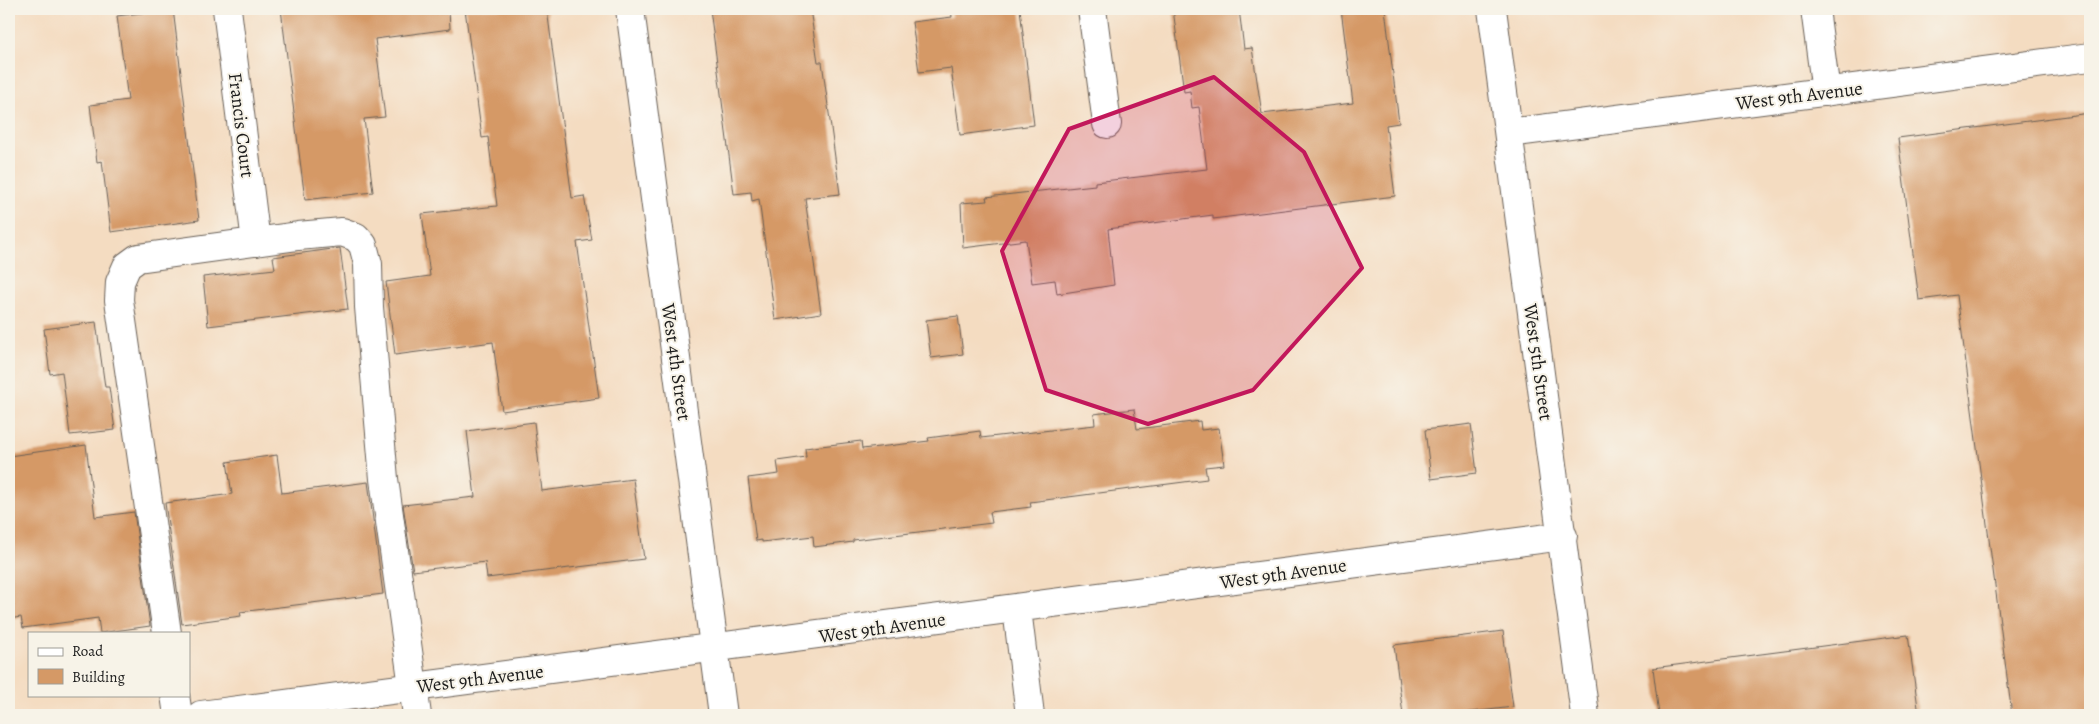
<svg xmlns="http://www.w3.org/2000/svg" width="2099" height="724" viewBox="0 0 2099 724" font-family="Alegreya,serif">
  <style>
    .building { fill: #d59966 }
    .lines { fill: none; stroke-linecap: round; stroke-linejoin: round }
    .minor-casing { stroke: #685f56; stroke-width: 30 }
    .minor { stroke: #fff; stroke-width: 28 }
    .marked { fill: #c2185b; fill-opacity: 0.2; stroke: #c2185b; stroke-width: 4; stroke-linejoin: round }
    .labels { text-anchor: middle; stroke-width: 4; stroke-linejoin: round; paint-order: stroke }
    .street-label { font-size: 19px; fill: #1c1c1c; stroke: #f7f3e8 }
  </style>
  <rect width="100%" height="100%" fill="#f7f3e8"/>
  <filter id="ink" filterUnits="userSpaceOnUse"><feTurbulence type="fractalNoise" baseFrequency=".02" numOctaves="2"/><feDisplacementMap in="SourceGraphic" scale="10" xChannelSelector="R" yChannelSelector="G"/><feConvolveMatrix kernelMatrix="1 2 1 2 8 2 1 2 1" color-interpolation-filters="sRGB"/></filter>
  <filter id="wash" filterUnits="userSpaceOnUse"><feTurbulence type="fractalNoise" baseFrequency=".0096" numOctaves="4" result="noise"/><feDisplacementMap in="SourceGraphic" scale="20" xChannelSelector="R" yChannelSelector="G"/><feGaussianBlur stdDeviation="1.12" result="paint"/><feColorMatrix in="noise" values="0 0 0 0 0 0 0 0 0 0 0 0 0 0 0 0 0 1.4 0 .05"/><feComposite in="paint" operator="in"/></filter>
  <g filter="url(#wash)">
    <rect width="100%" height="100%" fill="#f4dcc1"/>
    <g id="blocks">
      <path class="building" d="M 173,9 L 199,220 L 111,232 L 102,161 L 97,162 L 90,105 L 128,100 L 117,16 Z
        M 281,9 L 449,9 L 450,29 L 375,39 L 385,117 L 364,119 L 373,192 L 305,200 Z
        M 465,9 L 547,9 L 572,198 L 584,196 L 592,240 L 577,242 L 599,398 L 502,411 L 493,342 L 395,355 L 386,282 L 430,276 L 422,214 L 497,206 L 488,137 L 482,138 Z
        M 710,9 L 810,9 L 818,62 L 822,62 L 840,194 L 805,198 L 821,313 L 775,320 L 759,199 L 752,201 L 751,192 L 734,194 Z
        M 951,9 L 1020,9 L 1034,125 L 960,135 L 951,68 L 919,72 L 912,22 L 952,17 Z
        M 1173,9 L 1239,9 L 1244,49 L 1252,48 L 1262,114 L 1353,103 L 1341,9 L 1385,9 L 1399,123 L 1386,125 L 1395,196 L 1213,219 L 1213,215 L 1108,229 L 1114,285 L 1057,294 L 1055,280 L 1032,283 L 1026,240 L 963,248 L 961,203 L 987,201 L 986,197 L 1095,185 L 1095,182 L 1207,169 L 1199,107 L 1192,108 L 1190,91 L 1184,92 Z
        M 2090,113 L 2090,715 L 2012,715 L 1957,295 L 1919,300 L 1898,138 Z
        M 340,248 L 348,309 L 208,326 L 203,277 L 275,269 L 273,257 Z
        M 958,316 L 963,354 L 931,358 L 926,320 Z
        M 96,322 L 105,387 L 109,387 L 115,430 L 70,435 L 62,372 L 50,374 L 44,329 Z
        M 1134,409 L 1137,429 L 1200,421 L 1201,430 L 1219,428 L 1224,465 L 1205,467 L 1207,479 L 1030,502 L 1031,507 L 990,512 L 992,523 L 853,540 L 853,542 L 814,547 L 813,536 L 762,542 L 762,540 L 756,541 L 748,478 L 779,474 L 777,461 L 806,457 L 805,448 L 861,441 L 862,449 L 929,441 L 928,438 L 980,431 L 981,438 L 1095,425 L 1094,414 Z
        M 534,422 L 542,491 L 633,479 L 644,559 L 487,578 L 485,562 L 413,571 L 403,505 L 475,497 L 467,431 Z
        M 1471,424 L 1477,473 L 1431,479 L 1425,430 Z
        M 86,445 L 95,517 L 134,512 L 150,626 L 100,633 L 98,618 L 23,628 L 21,617 L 9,619 L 9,456 Z
        M 277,455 L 282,493 L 368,482 L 383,594 L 240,612 L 241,616 L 182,624 L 165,503 L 232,494 L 227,462 Z
        M 1503,631 L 1513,707 L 1447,715 L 1403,715 L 1394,645 Z
        M 1908,635 L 1919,715 L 1659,715 L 1653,668 Z"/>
    </g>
  </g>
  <g filter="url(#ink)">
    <use href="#blocks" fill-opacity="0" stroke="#685f56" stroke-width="1"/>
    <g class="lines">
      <g class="minor-casing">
        <path id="minor" d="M 227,9 L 256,242
          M 630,9 L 723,715
          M 1092,9 L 1107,124
          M 1492,9 L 1585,715
          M 1815,9 L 1826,92
          M 1509,133 L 2090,57
          M 1017,609 L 1030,715
          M 167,633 L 119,300 L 120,282 L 127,266 L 138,258 L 298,236 L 342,232 L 356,237 L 363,245 L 368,264 L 369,307 L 384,479 L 417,715
          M 175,695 L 178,715
          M 201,715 L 1563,536"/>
      </g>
      <use href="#minor" class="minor"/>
    </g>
  </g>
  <path class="marked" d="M 1214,77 L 1304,152 L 1362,268 L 1253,390 L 1148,424 L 1046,390 L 1002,251 L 1069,129 Z"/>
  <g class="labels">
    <g class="street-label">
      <text transform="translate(1799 95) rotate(-7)" y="7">West 9th Avenue</text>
      <text transform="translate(242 125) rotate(83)" y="7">Francis Court</text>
      <text transform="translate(677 362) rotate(82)" y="7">West 4th Street</text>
      <text transform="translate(1539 362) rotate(82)" y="7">West 5th Street</text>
      <text transform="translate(1283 573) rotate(-8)" y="7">West 9th Avenue</text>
      <text transform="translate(882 627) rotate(-8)" y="7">West 9th Avenue</text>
      <text transform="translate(480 678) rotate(-7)" y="7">West 9th Avenue</text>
    </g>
  </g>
  <rect width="2099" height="724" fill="none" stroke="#f7f3e8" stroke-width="30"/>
  <rect x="28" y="632" width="162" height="65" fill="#f7f3e8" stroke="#9f9d96"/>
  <rect x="38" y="648" width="25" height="8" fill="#ffffff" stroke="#9f9d96"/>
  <text x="72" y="656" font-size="15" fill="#1c1c1c">Road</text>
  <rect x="38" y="669" width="25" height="15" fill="#d59966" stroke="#9f9d96"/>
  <text x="72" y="682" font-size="15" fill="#1c1c1c">Building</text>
</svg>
